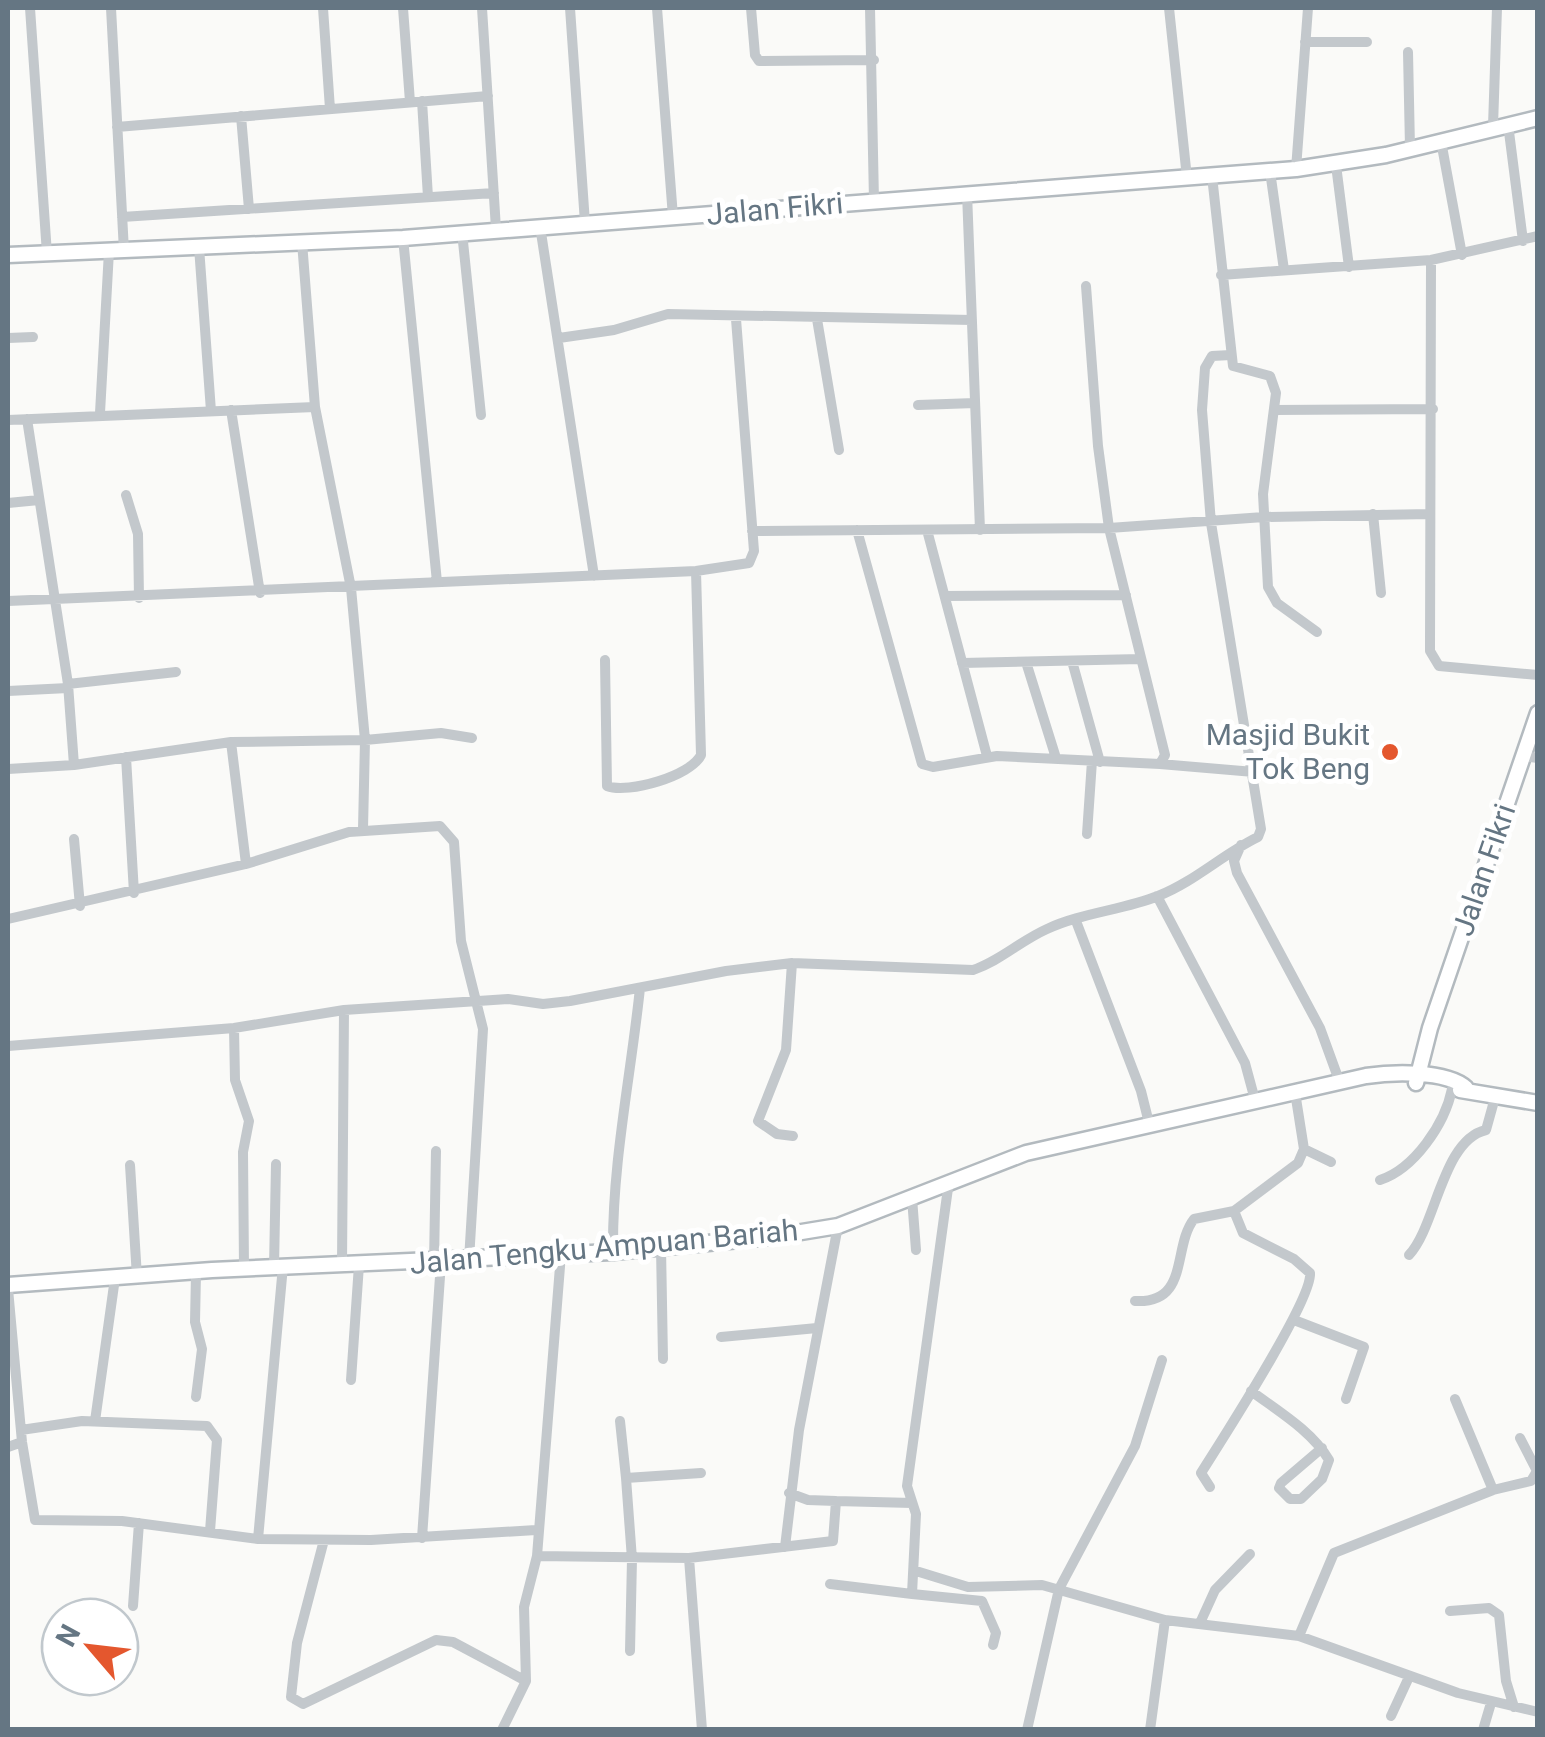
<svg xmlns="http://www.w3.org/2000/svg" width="1545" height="1737" viewBox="0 0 1545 1737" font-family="Roboto,sans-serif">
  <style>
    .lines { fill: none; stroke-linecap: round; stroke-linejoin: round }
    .secondary-casing { stroke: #b3babf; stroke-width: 19 }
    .street { stroke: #c3c8cc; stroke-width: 10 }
    .secondary { stroke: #fff; stroke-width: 14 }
    .poi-dot { fill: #e4572e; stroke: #fff; stroke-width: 4 }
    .labels { text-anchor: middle; stroke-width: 10; stroke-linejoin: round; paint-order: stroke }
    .street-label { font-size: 30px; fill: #657683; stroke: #fff }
    .poi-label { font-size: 30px; fill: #657683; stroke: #fff; text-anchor: end }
  </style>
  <rect width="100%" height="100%" fill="#fafaf8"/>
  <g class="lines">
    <g class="secondary-casing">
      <path id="secondary" d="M 8,255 L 403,238 L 1296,169 L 1386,155 L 1538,118
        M 1416,1083 L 1430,1028 L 1538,713
        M 1460,1090 L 1538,1103
        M 8,1285 L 212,1270 L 613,1252 L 771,1237 L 838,1226 L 1026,1153 L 1366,1076 C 1392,1072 1446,1070 1466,1088"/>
    </g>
    <path class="street" d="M 30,8 L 47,254
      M 111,8 L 124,251
      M 323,8 L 330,109
      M 403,8 L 410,102
      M 482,8 L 496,229
      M 570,8 L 585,223
      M 657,8 L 673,217
      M 751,8 L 755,55 L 759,61 L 874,60
      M 870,8 L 874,201
      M 1169,8 L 1187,178
      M 1305,42 L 1367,42
      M 1408,52 L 1410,148
      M 422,101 L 428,197
      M 241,116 L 249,209
      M 1508,124 L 1523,241
      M 1493,126 L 1497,8
      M 117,127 L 488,96
      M 1441,141 L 1462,255
      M 1336,165 L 1349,267
      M 1296,169 L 1308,8
      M 1270,171 L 1284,270
      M 1212,176 L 1233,366 L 1270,376 L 1276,393 L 1263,494 L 1268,587 L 1277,603 L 1317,632
      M 967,193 L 980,530
      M 122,217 L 494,193
      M 540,226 L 594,576
      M 462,232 L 481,415
      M 403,238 L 437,582
      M 302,242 L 315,407 L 351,588 L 365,740 L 363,829
      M 199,247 L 211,411
      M 1431,260 L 1430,651 L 1439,666 L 1538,675
      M 1221,275 L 1431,260 L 1538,236
      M 817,319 L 839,450
      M 8,338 L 33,337
      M 559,338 L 614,330 L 668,314 L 972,320
      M 918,405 L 975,403
      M 231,410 L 260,593
      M 1274,410 L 1433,409
      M 100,413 L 109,251
      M 27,419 L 68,684 L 74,765
      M 8,420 L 315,407
      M 126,495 L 138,534 L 139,598
      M 8,503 L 39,500
      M 1373,514 L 1381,593
      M 857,530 L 922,764 L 933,767 L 997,756 L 1160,764 L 1165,755 L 1109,528 L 1098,446 L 1086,286
      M 927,530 L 987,756
      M 752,531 L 1109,528 L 1264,517 L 1430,514
      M 945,596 L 1126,595
      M 8,601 L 696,571 L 749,563 L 754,551 L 736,319
      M 605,660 L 607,786 C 628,794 691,776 701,755 L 696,571
      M 1072,661 L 1100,762
      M 1026,662 L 1056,758
      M 962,663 L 1141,659
      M 68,684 L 176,672
      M 8,691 L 68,688
      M 231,742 L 246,864
      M 1522,756 L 1538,758
      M 126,757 L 134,893
      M 1160,764 L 1254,772
      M 8,769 L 74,765 L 231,742 L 365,740 L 441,733 L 472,738
      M 1087,834 L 1092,761
      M 74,839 L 80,906
      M 1241,845 L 1234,861 L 1237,873 L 1320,1028 L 1340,1083
      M 1157,896 L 1245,1063 L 1255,1100
      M 8,919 L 246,864 L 349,832 L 440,826 L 454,842 L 461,941 L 483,1029 L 469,1260
      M 1076,921 L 1141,1091 L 1149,1123
      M 792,963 L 786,1050 L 758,1121 L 777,1134 L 793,1136
      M 234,1028 L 235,1080 L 249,1121 L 243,1152 L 244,1268
      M 8,1046 L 234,1028 L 344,1010 L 508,999 L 543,1004 L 570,1001 L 726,971 L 792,963 L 973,970 C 1000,961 1020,941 1047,929 C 1081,913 1123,910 1158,896 C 1194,882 1223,854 1258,837 L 1261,829 L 1211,523 L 1202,410 L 1205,368 L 1212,356 L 1231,355
      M 1304,1149 L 1331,1162
      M 130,1165 L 137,1277
      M 1380,1180 C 1414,1169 1445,1124 1452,1089
      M 912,1198 L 916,1250
      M 661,1247 L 663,1359
      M 613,1252 C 612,1163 631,1075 640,988
      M 561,1254 L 537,1556 L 689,1558 L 833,1541 L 836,1501 L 912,1503
      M 1409,1255 C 1436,1227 1442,1140 1486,1130 L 1496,1094
      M 434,1262 L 436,1151
      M 342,1264 L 344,1010
      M 274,1267 L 276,1164
      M 8,1289 L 22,1442 L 35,1520 L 122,1521 L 258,1539 L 283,1266
      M 1135,1301 C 1190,1304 1172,1247 1194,1219 L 1234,1211 L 1298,1163 L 1304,1149 L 1295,1092
      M 1294,1320 L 1364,1347 L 1346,1399
      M 721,1337 L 817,1328
      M 351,1380 L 359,1265
      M 1251,1391 C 1278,1411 1312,1431 1329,1460 L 1322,1479 L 1301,1499 L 1290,1499 L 1279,1488 L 1281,1483 L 1322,1448
      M 196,1397 L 202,1349 L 195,1322 L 196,1273
      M 1455,1399 L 1493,1490
      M 95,1421 L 115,1278
      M 620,1421 L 626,1478
      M 21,1430 L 82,1421 L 207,1426 L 217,1440 L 210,1531
      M 8,1447 L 22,1442
      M 1210,1487 L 1201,1473 C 1221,1441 1313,1299 1310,1273 L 1294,1259 L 1243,1233 L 1234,1211
      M 789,1493 L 808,1500 L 836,1501
      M 422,1538 L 441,1262
      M 258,1539 L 371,1540 L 536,1530
      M 324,1540 L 297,1643 L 291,1697 L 303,1704 L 436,1640 L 453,1642 L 526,1681
      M 785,1547 L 799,1430 L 838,1226
      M 689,1558 L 702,1730
      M 916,1571 L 968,1587 L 1042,1585 L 1165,1620 L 1299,1636 L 1458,1693 L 1538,1712
      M 830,1584 L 912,1594 L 916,1514 L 907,1486 L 949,1181
      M 912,1594 L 982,1601 L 996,1633 L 993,1645
      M 133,1606 L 139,1523
      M 1450,1611 L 1489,1608 L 1499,1615 L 1506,1681 L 1514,1707
      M 1200,1623 L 1215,1590 L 1250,1554
      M 1299,1636 L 1334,1553 L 1493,1490 L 1531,1481 L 1537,1471 L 1520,1438
      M 630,1651 L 632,1559 L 626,1478 L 701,1473
      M 1391,1716 L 1409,1677
      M 502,1730 L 526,1681 L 524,1607 L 537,1556
      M 1027,1730 L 1059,1589 L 1135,1446 L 1162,1360
      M 1150,1730 L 1165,1620
      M 1483,1730 L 1491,1703"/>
    <use href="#secondary" class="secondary"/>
  </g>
  <circle class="poi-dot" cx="1390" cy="752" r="10"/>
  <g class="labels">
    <g class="street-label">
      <text transform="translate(775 209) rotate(-5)" y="10">Jalan Fikri</text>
      <text transform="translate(1484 870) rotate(-71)" y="10">Jalan Fikri</text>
      <text transform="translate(604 1247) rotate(-5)" y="10">Jalan Tengku Ampuan Bariah</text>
    </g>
    <g class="poi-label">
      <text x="1370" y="745">Masjid Bukit<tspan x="1370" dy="34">Tok Beng</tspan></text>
    </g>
  </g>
  <rect width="1545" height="1737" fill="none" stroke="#657683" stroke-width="20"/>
  <g transform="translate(90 1647) rotate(298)"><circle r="48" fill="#ffffff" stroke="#c1c8cd" stroke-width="2.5"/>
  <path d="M0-8L18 38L0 25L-18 38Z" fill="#e4572e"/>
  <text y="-15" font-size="28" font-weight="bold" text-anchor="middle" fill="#657683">N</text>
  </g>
</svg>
